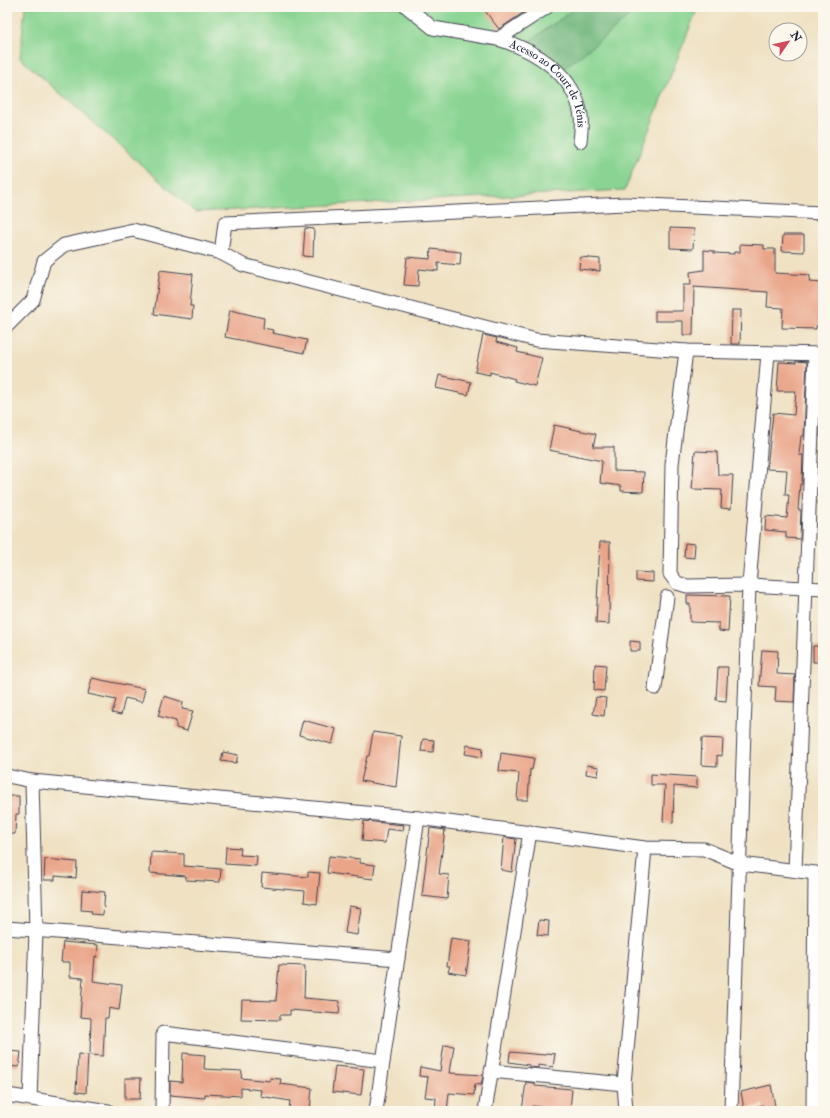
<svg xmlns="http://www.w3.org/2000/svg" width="830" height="1118" viewBox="0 0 830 1118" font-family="'IM FELL Double Pica',serif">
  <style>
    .green { fill: #89d492; stroke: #567b66 }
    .forest { fill: #6eb67c; stroke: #486c5c }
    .building { fill: #eaa589 }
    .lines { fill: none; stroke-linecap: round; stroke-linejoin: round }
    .minor-casing { stroke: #413f4f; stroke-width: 15 }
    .minor { stroke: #fff; stroke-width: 13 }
    .labels { text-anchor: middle; stroke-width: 3.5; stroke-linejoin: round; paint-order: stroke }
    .street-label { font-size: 12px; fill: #22223b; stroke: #fbf7ec }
  </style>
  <rect width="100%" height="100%" fill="#fbf7ec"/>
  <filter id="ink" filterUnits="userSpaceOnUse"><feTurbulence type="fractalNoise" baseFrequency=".025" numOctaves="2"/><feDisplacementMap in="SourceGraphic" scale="8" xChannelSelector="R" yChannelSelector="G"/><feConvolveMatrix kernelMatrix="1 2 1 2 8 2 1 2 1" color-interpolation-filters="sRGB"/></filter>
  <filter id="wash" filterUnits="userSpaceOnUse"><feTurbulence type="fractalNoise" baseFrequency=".012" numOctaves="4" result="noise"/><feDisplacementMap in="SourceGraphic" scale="16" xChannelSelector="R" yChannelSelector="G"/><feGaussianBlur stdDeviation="0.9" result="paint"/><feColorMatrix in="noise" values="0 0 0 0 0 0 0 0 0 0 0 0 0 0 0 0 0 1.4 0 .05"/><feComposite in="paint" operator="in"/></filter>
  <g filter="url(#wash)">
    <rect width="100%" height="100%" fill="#efe1c2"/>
    <path class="green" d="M 25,7 L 698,7 L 625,190 L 195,212 L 20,58 Z"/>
    <path class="forest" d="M 577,7 L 640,7 L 611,32 L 558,73 L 521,47 Z"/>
    <g id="blocks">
      <path class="building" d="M 482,7 L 532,7 L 499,29 Z
        M 305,228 L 314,229 L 313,257 L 303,256 Z
        M 670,228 L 694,229 L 693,249 L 670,248 Z
        M 783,235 L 804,235 L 804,252 L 782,251 Z
        M 740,244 L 764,245 L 764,249 L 775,249 L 775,273 L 810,275 L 809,282 L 823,283 L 823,326 L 816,326 L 816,329 L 782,328 L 783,308 L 767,307 L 768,292 L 694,287 L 693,335 L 683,335 L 683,321 L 655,321 L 655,311 L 683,311 L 683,285 L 691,285 L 690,272 L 704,270 L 704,250 L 714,251 L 714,253 L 734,254 L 734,252 L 740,252 Z
        M 431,249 L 461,252 L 460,265 L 438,263 L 438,271 L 419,269 L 418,286 L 404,285 L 407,257 L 430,259 Z
        M 580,257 L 600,259 L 600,271 L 579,269 Z
        M 160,270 L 193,274 L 190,306 L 193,306 L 192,319 L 154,314 Z
        M 230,310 L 264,318 L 263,328 L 273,330 L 272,333 L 307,340 L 304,353 L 225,337 Z
        M 732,310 L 741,310 L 740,344 L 731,344 Z
        M 483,335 L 497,338 L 496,342 L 518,348 L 517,352 L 542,358 L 535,386 L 514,381 L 515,379 L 490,372 L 490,375 L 475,372 Z
        M 796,361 L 807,362 L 804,436 L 801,436 L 799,455 L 803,455 L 802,484 L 800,484 L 798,510 L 801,510 L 800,539 L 786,538 L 786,532 L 765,530 L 766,516 L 787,518 L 789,495 L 785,495 L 787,470 L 767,469 L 773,413 L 794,415 L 796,391 L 777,391 L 779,362 L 796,363 Z
        M 822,372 L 823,372 L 823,437 L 820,437 Z
        M 439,375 L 471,382 L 468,395 L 436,388 Z
        M 554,425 L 596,434 L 593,447 L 614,447 L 614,471 L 644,472 L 643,492 L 621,491 L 621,486 L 600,483 L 602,461 L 549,450 Z
        M 695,451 L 717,452 L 718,475 L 733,475 L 731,509 L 721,508 L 722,490 L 692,489 Z
        M 600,542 L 610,542 L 609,624 L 596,623 Z
        M 685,543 L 695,544 L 694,558 L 684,557 Z
        M 636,572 L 653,573 L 653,582 L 636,581 Z
        M 687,595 L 730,596 L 728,632 L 719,631 L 719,623 L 690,622 L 690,604 L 687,604 Z
        M 630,641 L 640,642 L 640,651 L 630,651 Z
        M 813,646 L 822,646 L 823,662 L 813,662 Z
        M 762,650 L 778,651 L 777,674 L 795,675 L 794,702 L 775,701 L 776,687 L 759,686 Z
        M 595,664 L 606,665 L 604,691 L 594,690 Z
        M 718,667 L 728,667 L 726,701 L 716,700 Z
        M 92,678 L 145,689 L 142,702 L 125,698 L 121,715 L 112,713 L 116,700 L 88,694 Z
        M 164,696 L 183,702 L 182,709 L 193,711 L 187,731 L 176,728 L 176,721 L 158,716 Z
        M 596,697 L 606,698 L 604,716 L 593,714 Z
        M 303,720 L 336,729 L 332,744 L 299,735 Z
        M 373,732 L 401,736 L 396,787 L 361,781 L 367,756 L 369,756 Z
        M 702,738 L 723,739 L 722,756 L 717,755 L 717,766 L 701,765 Z
        M 423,739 L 434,740 L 433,752 L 421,751 Z
        M 467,745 L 483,748 L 482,757 L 465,754 Z
        M 223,752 L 238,755 L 236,763 L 221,761 Z
        M 501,753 L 534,758 L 532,770 L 530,769 L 528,800 L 517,800 L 519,773 L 499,771 Z
        M 587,765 L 599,767 L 598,776 L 586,774 Z
        M 651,774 L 697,777 L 697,788 L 674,786 L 673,823 L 663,822 L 665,785 L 651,785 Z
        M 7,796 L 19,796 L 19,814 L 16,814 L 15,834 L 7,834 Z
        M 364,821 L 404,825 L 403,831 L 387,829 L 385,843 L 362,841 Z
        M 430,828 L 445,830 L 439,874 L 449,875 L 447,899 L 422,896 Z
        M 504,837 L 516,839 L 512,872 L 501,870 Z
        M 226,847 L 241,848 L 240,855 L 257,856 L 256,866 L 225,864 Z
        M 151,852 L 184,854 L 184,866 L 221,869 L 220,882 L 186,880 L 186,876 L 150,873 Z
        M 329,856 L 360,859 L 360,863 L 375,865 L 373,879 L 327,873 Z
        M 45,859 L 77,862 L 76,878 L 55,876 L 55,880 L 44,880 Z
        M 308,872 L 320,873 L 317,904 L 304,902 L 305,891 L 261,887 L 262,873 L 308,877 Z
        M 82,890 L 105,892 L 103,915 L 91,914 L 92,911 L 81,910 Z
        M 349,906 L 361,908 L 357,935 L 345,933 Z
        M 539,920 L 549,921 L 548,936 L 537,935 Z
        M 451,938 L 471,941 L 466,975 L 448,972 L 450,966 L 447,966 Z
        M 63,942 L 98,945 L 97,957 L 95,956 L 93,981 L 122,985 L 119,1010 L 109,1008 L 108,1018 L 105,1018 L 103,1056 L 90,1055 L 91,1018 L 80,1017 L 83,978 L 70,977 L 70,962 L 61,962 Z
        M 279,965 L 305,966 L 304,998 L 340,1001 L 339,1014 L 290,1010 L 290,1015 L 280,1015 L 280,1020 L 241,1019 L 242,1000 L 276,1001 Z
        M 444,1045 L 454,1046 L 450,1073 L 483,1075 L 481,1085 L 475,1084 L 474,1095 L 449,1093 L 447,1111 L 435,1111 L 436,1098 L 425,1097 L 428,1077 L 419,1076 L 420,1067 L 440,1071 Z
        M 7,1051 L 21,1052 L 19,1067 L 7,1066 Z
        M 510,1052 L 545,1055 L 546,1053 L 555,1054 L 553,1067 L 538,1065 L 538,1068 L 529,1067 L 529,1065 L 509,1062 Z
        M 183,1053 L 205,1055 L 204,1069 L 242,1071 L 241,1078 L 270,1081 L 270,1078 L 281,1079 L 280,1084 L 312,1088 L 310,1111 L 289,1109 L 290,1101 L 260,1096 L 261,1090 L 241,1088 L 241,1096 L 205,1094 L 205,1098 L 170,1095 L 170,1081 L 182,1082 Z
        M 78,1054 L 88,1055 L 86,1093 L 76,1092 Z
        M 335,1066 L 364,1069 L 361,1095 L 332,1092 Z
        M 125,1078 L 141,1078 L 140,1099 L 125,1099 Z
        M 526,1082 L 535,1083 L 535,1086 L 572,1089 L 570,1111 L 559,1111 L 559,1108 L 532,1106 L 531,1111 L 522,1111 Z
        M 771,1085 L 776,1111 L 764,1111 L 763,1105 L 744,1109 L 741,1092 Z"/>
    </g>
  </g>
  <g filter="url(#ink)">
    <use href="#blocks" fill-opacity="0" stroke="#413f4f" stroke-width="1"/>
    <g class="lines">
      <g class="minor-casing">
        <g id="minor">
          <path d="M 407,7 L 433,28 L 498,39 L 547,7"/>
          <path id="s1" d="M 498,39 C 535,50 575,74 581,116 C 582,124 581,132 580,141"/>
          <path d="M 823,213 L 625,204 L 225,223 L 221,253 L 243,265 L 536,340 L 686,351 L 823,354"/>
          <path d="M 7,326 L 33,300 L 44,261 L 64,245 L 133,230 L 221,253"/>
          <path d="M 686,351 L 672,464 L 670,574 L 677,583 L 687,586 L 749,585 L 823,589"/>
          <path d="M 655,688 L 667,597"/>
          <path d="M 7,776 L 32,781 L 418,818 L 645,848 L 704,849 L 740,864 L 823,874"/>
          <path d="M 795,870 L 815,354"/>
          <path d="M 7,928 L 398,959"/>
          <path d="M 491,1071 L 624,1084"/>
          <path d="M 7,1095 L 108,1111"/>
          <path d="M 30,1099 L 36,931 L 32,781"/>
          <path d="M 162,1111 L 163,1033 L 383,1061"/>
          <path d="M 376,1111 L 418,818"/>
          <path d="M 485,1111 L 530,832"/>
          <path d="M 626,1111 L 624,1084 L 645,848"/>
          <path d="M 731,1111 L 749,585 L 768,353"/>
          <path d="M 813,1111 L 815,873"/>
        </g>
      </g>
      <use href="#minor" class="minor"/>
    </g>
  </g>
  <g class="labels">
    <g class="street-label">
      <text dy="4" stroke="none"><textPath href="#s1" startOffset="72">Acesso ao Court de Ténis</textPath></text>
    </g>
  </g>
  <rect width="830" height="1118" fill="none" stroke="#fbf7ec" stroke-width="24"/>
  <g transform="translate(788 42) rotate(56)"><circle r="19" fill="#fbf7ec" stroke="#a4a2a5"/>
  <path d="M0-3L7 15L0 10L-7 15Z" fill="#d1495b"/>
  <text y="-6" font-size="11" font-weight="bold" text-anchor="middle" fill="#22223b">N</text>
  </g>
</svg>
